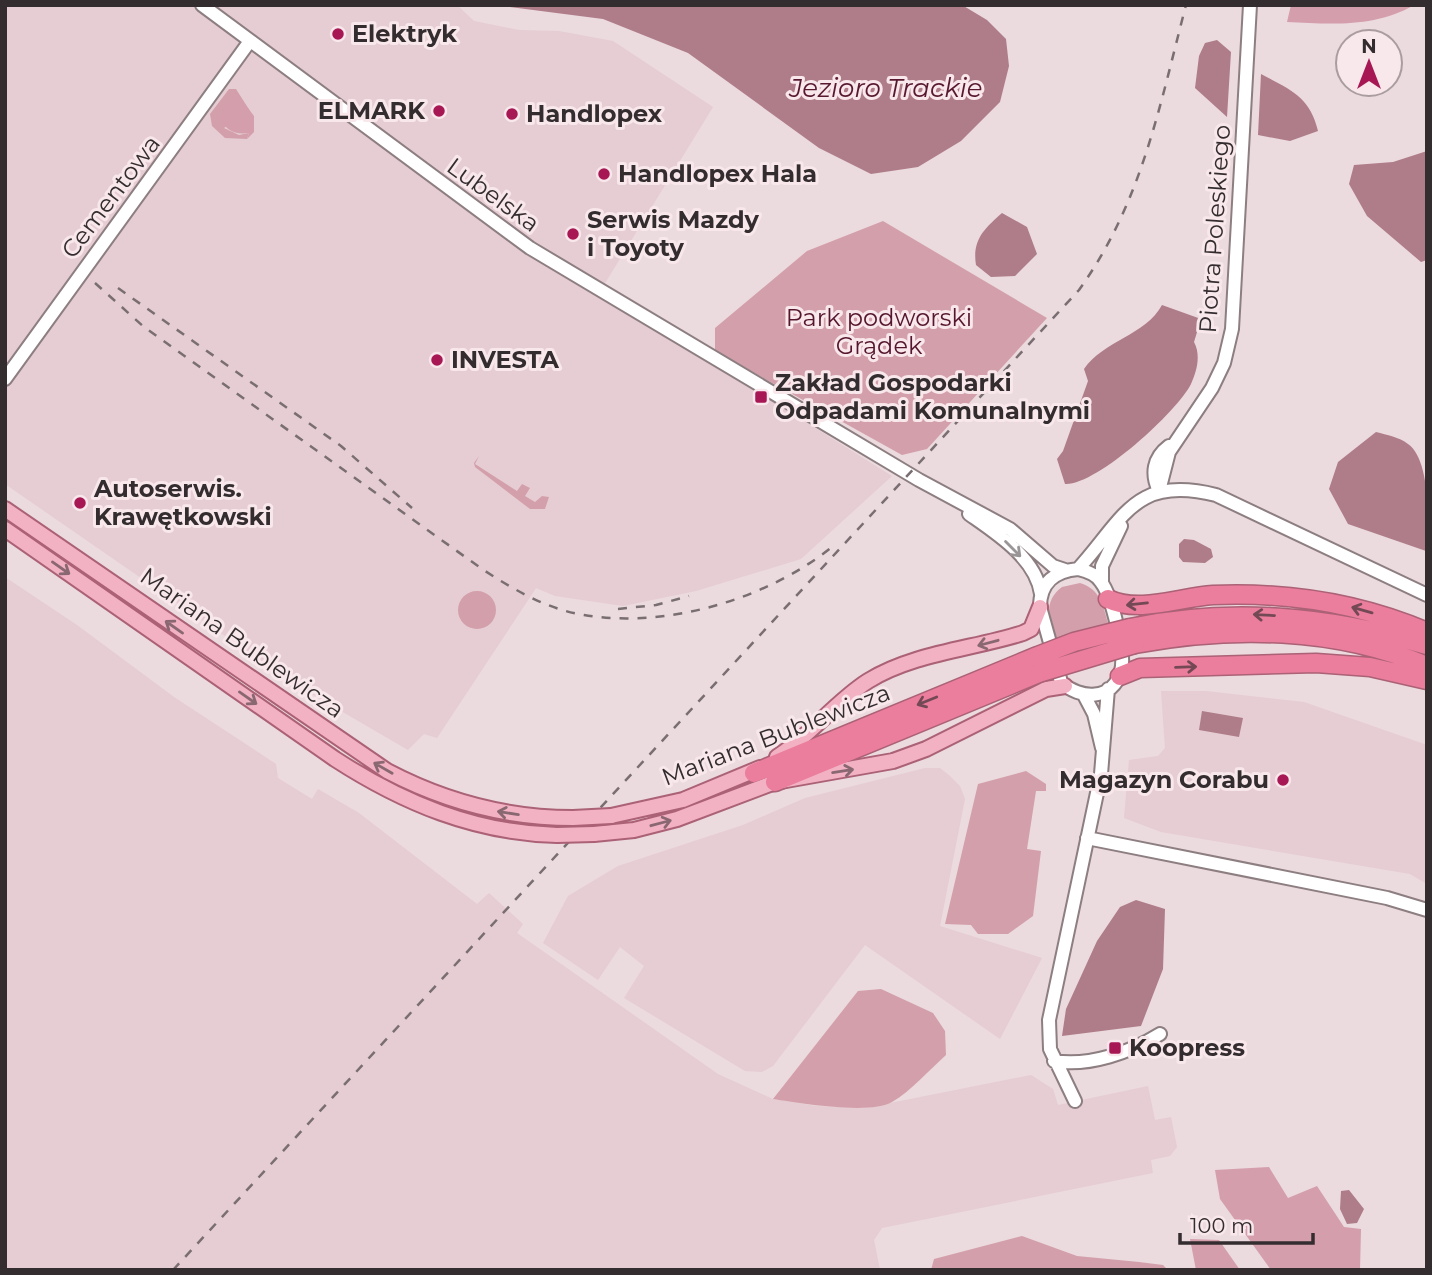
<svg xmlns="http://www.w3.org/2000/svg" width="1432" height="1275" viewBox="0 0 1432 1275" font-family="Montserrat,sans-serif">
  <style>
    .built { fill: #e6cdd3 }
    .green { fill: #d39fab }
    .forest { fill: #d49eac }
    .water { fill: #af7c89 }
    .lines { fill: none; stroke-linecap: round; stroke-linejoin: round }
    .minor-casing { stroke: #8d7e81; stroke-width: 16 }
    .major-casing { stroke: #ab6176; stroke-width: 18 }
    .highway-casing { stroke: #ab6176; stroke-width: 21 }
    .minor { stroke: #fff; stroke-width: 12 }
    .major { stroke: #f3b1c4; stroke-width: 14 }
    .highway { stroke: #eb7d9d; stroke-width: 18 }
    .rail { stroke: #796e71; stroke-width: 2.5; stroke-dasharray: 9 9; stroke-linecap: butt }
    .major-bridge-casing { stroke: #ab6176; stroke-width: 18; stroke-linecap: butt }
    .highway-bridge-casing { stroke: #ab6176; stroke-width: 21; stroke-linecap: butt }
    .major-bridge { stroke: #f3b1c4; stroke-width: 14 }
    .highway-bridge { stroke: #eb7d9d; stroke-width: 18 }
    .oneway { stroke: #9a9697 }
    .oneway2 { stroke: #8a6872 }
    .oneway3 { stroke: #744956 }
    .poi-dot { fill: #a71754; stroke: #f8e7eb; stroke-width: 2.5 }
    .labels { text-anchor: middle; stroke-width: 6; stroke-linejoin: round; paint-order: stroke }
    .poi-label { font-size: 24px; font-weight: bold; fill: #342d2f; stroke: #f8e7eb; text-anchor: start }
    .street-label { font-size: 24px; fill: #342d2f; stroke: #f8e7eb }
    .park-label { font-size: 24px; fill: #55152c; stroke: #f8e7eb }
    .water-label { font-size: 26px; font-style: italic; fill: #58182f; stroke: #f8e7eb }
  </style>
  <rect width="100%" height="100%" fill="#ebdade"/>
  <path class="built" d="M 5,5 L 457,5 L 474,21 L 519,30 L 559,31 L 613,41 L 713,107 L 599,293 L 892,476 L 801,559 L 696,591 L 623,606 L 555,596 L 536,588 L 437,738 L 424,734 L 408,750 L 293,683 L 5,484 Z
    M 5,577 L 77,625 L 174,697 L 276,764 L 278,778 L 312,799 L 318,789 L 359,813 L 477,904 L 489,893 L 523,924 L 517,933 L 718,1074 L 773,1099 L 817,1106 L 855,1107 L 890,1103 L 1031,1075 L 1053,1089 L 1058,1105 L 1148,1086 L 1155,1120 L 1171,1117 L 1177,1147 L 1170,1156 L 1151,1160 L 1153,1173 L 882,1228 L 874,1240 L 880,1270 L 5,1270 Z
    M 1161,691 L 1206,691 L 1304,702 L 1427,745 L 1427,884 L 1410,874 L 1161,832 L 1124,818 L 1129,760 L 1158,756 L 1165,748 Z
    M 925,768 L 940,768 L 950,776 L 960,786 L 965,799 L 940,926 L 1042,958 L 1000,1039 L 865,945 L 773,1066 L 762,1072 L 745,1071 L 624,998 L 644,966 L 620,947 L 598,980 L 543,943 L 568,896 L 618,866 L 743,825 L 805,798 Z"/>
  <path class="green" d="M 229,89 L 236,89 L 250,111 L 224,128 L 239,135 L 249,133 L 247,139 L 225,138 L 212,126 L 210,114 Z
    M 883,221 L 1047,318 L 927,449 L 902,455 L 715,351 L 715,328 L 807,251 Z
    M 479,456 L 475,464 L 517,491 L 522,484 L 530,488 L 525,496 L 535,502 L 542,496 L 549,497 L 545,509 L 530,509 L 475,467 L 474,463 Z
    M 1080,583 C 1100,589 1103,605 1108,623 L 1054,639 C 1049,619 1043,601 1062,587 Z
    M458 610a19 19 0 1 1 38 0a19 19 0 1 1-38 0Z
    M 1026,771 L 1046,784 L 1046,791 L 1036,791 L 1027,849 L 1041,851 L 1033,916 L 1008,934 L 978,934 L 971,925 L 945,924 L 978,784 Z
    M 881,989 L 933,1013 L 945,1031 L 946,1055 C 929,1070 911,1091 892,1102 C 870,1115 799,1103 773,1099 L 858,991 Z
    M 1022,1236 L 1077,1256 L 1139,1262 L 1163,1265 L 1168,1270 L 931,1270 L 934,1259 Z"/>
  <path class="forest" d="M 1291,5 L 1414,5 C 1375,28 1330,24 1287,22 Z
    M 236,92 L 254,116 L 254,132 L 247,139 L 249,133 C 234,135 226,130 218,117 Z
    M 1269,1167 L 1288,1198 L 1317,1186 L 1344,1227 L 1361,1229 L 1360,1270 L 1271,1270 L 1220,1199 L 1215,1170 Z
    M 1190,1239 L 1219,1240 L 1240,1270 L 1196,1270 Z"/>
  <path class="water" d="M 495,5 L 962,5 L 987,20 L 1006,39 L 1009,66 L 1000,102 L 961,141 L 918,167 L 871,174 L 819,148 L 688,53 L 603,19 Z
    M 1217,40 L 1231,52 L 1227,117 L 1195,88 L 1199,56 L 1205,43 Z
    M 1261,74 C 1291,90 1310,97 1318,131 L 1290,141 L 1258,135 Z
    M 1427,151 L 1427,260 L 1421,262 L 1367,216 L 1349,184 L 1354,165 L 1393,162 Z
    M 1002,213 L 1027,227 L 1037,254 L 1015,276 L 991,277 L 976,265 C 972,240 984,229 1002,213 Z
    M 1162,305 L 1201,319 L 1194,342 C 1201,355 1197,371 1191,384 C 1177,412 1096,486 1065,484 L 1057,459 L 1063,451 L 1088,381 L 1084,369 C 1103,341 1146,335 1162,305 Z
    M 1376,432 C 1387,435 1399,437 1408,444 C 1431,460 1429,526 1426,551 L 1348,524 L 1329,489 L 1338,462 Z
    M 1184,539 L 1194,540 L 1211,549 L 1213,557 L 1205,563 L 1183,562 L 1179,557 L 1179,544 Z
    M 1202,711 L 1243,718 L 1239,737 L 1199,730 Z
    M 1136,900 L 1165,909 L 1163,969 L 1141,1026 L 1062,1036 L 1066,1009 L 1097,941 L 1120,907 Z
    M 1349,1190 L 1364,1209 L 1357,1223 L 1347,1224 L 1340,1209 L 1341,1191 Z"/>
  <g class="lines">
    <g class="minor-casing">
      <path id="minor" d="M 202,5 L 530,248 L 919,480 L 1010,529 L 1053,566 L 1065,570
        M 5,379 L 250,41
        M 1159,491 L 1169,452 L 1212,388 L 1224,363 L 1232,329 L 1250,5
        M 1159,491 C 1151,474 1153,458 1169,446
        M 969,514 C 996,533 1036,558 1041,594
        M 1078,569 C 1125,517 1135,475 1216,495 L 1427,595
        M 1078,569 C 1087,571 1096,574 1101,582 C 1112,596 1126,654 1121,671 C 1113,701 1080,700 1061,682 L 1040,607 C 1040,582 1055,571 1078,569 Z
        M 1102,583 L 1102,566 L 1121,526
        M 1084,695 L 1094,714 L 1102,748
        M 1087,838 L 1387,898 L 1427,910
        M 1054,1061 C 1089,1067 1131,1052 1160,1034
        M 1075,1101 L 1050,1049 L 1049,1020 L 1101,774 L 1108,689"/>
    </g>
    <g class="major-casing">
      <path id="major" d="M 5,509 L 387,771 C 446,802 506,818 573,818
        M 5,529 L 335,759 C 403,803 475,833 557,835
        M 777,757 C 811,735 835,702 868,681 C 913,653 973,649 1023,633 L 1031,629 L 1040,607
        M 611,816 L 683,800 L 760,768
        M 594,834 L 634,830 L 677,819 L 775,782 L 893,761 L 926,749 L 1046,689 L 1065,686"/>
    </g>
    <g class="highway-casing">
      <path id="highway" d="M 1108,599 C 1139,614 1180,597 1213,595 C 1286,592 1359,603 1427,632
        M 1130,628 C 1231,607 1328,616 1427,645
        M 1135,644 C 1231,626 1335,627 1427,666
        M 1120,676 L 1140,668 L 1316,663 L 1370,667 L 1427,680
        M 754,773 L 1035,657
        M 775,782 L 1039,673"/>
    </g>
    <use href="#minor" class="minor"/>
    <use href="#major" class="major"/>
    <use href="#highway" class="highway"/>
    <path class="rail" d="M 95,283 L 144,327 L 482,569 C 513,589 546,609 584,615 C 667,629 767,599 832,547
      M 118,288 L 341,446 L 412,508
      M 618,609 L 656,605 L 689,596
      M 173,1270 L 1079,290 C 1142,202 1159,108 1186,5"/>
    <g class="major-bridge-casing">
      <path id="major-bridge" d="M 573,818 L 611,816
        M 557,835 L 594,834"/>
    </g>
    <g class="highway-bridge-casing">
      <path id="highway-bridge" d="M 1035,657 L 1074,642 L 1130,628
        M 1039,673 L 1135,644"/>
    </g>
    <use href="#major-bridge" class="major-bridge"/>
    <use href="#highway-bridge" class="highway-bridge"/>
  </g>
  <defs><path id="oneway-shaft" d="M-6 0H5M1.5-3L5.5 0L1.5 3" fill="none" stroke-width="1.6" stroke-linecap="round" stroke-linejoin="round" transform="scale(1.75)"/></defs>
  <use class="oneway" href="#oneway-shaft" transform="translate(1013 549) rotate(45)"/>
  <g class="oneway2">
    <use href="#oneway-shaft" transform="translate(61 568) rotate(35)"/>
    <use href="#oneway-shaft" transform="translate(174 627) rotate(-145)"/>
    <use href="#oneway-shaft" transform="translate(988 643) rotate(165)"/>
    <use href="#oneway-shaft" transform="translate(248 698) rotate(35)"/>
    <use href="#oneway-shaft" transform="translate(383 768) rotate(-150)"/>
    <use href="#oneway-shaft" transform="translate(843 771) rotate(-9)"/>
    <use href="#oneway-shaft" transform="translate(508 813) rotate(-171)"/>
    <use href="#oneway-shaft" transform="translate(661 823) rotate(-15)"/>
  </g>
  <g class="oneway3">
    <use href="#oneway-shaft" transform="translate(1137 604) rotate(174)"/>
    <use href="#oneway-shaft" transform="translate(1362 610) rotate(-164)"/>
    <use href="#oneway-shaft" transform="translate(1264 615) rotate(-177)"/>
    <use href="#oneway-shaft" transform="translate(1186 667) rotate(-2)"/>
    <use href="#oneway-shaft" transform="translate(927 701) rotate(158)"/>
  </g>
  <g class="poi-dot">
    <circle cx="338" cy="34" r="7"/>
    <circle cx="439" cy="111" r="7"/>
    <circle cx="512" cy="114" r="7"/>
    <circle cx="604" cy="174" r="7"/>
    <circle cx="573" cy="234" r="7"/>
    <circle cx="437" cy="360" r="7"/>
    <rect x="754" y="390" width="14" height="14" rx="3.5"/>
    <circle cx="80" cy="503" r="7"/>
    <circle cx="1283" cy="780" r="7"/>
    <rect x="1108" y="1041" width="14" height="14" rx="3.5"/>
  </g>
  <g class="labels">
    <g class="poi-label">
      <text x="352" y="42">Elektryk</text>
      <text x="425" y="119" text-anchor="end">ELMARK</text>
      <text x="526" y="122">Handlopex</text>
      <text x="618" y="182">Handlopex Hala</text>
      <text x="587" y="228">Serwis Mazdy<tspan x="587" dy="28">i Toyoty</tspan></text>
      <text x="451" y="368">INVESTA</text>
      <text x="775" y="391">Zakład Gospodarki<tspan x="775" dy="28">Odpadami Komunalnymi</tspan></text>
      <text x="94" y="497">Autoserwis.<tspan x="94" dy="28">Krawętkowski</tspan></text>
      <text x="1269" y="788" text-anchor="end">Magazyn Corabu</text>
      <text x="1129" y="1056">Koopress</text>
    </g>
    <g class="street-label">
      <text transform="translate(493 195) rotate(36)" y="8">Lubelska</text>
      <text transform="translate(111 197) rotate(-53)" y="8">Cementowa</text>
      <text transform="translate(1215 229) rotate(-86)" y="8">Piotra Poleskiego</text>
      <text transform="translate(242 643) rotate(35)" y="8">Mariana Bublewicza</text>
      <text transform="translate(776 735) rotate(-21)" y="8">Mariana Bublewicza</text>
    </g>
    <g class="park-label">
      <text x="879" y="326">Park podworski<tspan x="879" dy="28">Grądek</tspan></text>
    </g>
    <g class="water-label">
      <text x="886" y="97">Jezioro Trackie</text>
    </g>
  </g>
  <rect width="1432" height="1275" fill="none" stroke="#342d2f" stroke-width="14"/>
  <g transform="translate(1369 63)"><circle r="33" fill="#f8e7eb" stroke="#aa9da0" stroke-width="2"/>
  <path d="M0-5L12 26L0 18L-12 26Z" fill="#a71754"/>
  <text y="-10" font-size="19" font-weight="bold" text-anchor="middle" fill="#342d2f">N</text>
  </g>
  <path d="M1180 1233v10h133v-10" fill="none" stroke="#342d2f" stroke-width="3.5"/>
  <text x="1190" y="1233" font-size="21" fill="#342d2f" stroke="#f8e7eb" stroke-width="5" paint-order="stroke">100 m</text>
</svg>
